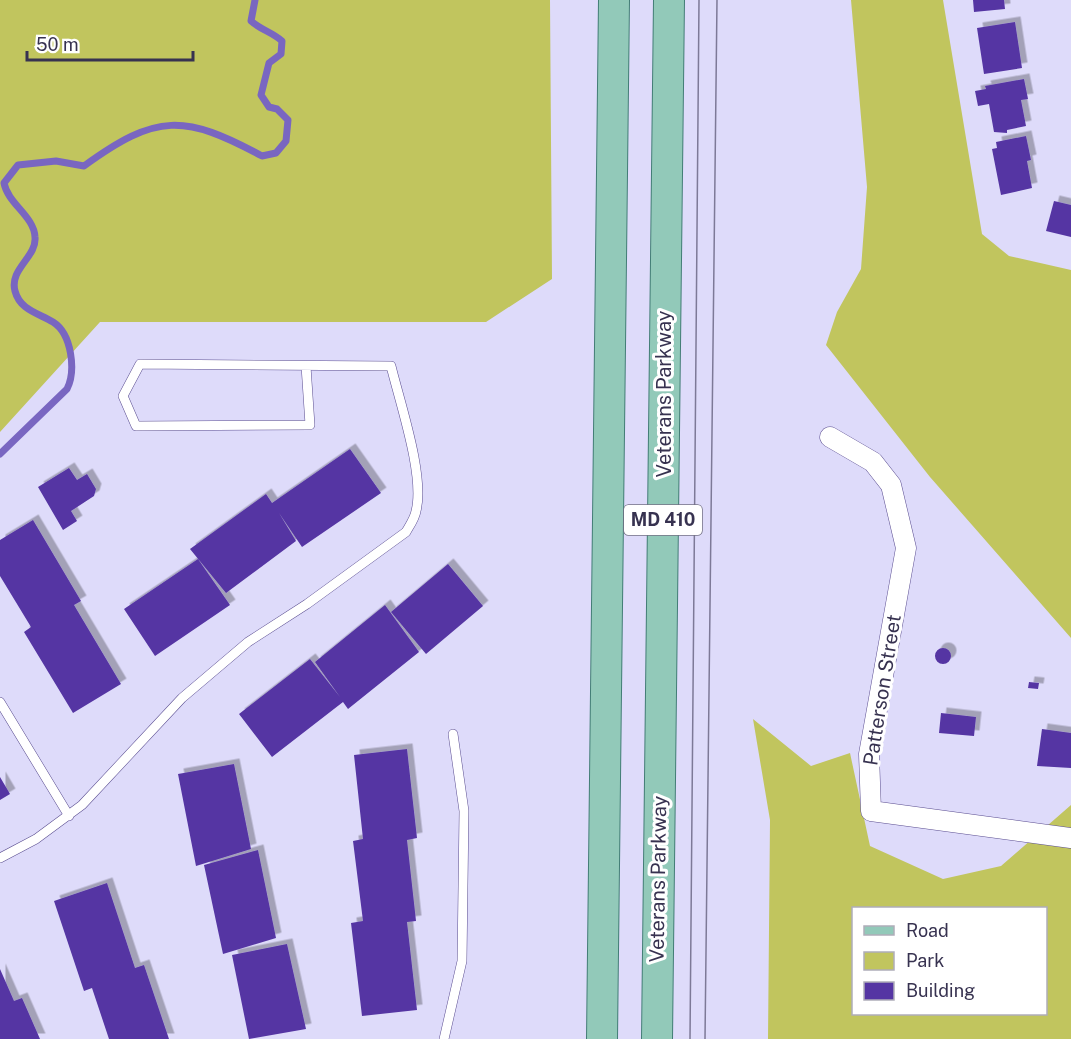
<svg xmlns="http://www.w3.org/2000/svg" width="1071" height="1039" viewBox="0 0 1071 1039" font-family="'Public Sans',sans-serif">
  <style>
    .green { fill: #c1c55e; fill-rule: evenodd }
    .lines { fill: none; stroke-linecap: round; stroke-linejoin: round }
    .stream { stroke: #7966c1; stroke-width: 7 }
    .building { fill: #5535a3; filter: url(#shadow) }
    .service-casing { stroke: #5a4d90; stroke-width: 10 }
    .minor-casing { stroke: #5a4d90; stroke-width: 21 }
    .primary-casing { stroke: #437d76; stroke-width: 32 }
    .service { stroke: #fff; stroke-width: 9 }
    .minor { stroke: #fff; stroke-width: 20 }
    .primary { stroke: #92c9b9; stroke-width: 30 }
    .tram { stroke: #7d7997; stroke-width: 1.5 }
    .labels { text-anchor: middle; stroke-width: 6; stroke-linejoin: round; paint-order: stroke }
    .shield { fill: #fff; stroke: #737084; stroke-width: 1.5 }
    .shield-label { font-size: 18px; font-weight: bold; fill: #373250 }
    .street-label { font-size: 20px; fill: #373250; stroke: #fff }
  </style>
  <defs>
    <filter id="shadow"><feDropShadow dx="5.5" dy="-5.5" stdDeviation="0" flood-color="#0004"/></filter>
  </defs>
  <rect width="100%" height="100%" fill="#dedbfa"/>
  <path class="green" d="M 0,0 L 550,0 L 552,279 L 486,322 L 100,322 L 0,432 Z
    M 851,0 L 943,0 L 982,234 L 1009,256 L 1071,270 L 1071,638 L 930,477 L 826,345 L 837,312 L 861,269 L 867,187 Z
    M 753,719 L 811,766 L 850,753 L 870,846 L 943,879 L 1001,866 L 1071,805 L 1071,1039 L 768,1039 L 770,820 ZM 854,908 L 1046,908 L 1046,1014 L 854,1014 Z"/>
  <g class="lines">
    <path class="stream" d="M 0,454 L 67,389 C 76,371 72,334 53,322 C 38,313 20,310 15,291 C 9,269 37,257 35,237 C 34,216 8,204 4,183 L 18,165 L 56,161 L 84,166 C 157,113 184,114 262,156 L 276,153 L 286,141 L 288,120 L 277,109 L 269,107 L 261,95 L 269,63 L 281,54 L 282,41 C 272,32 261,30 251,21 L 255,0"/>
  </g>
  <path class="building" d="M 973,0 L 1004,0 L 1005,9 L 974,12 Z
    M 1015,22 L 1022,68 L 984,74 L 977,28 Z
    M 1024,79 L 1028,99 L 1021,100 L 1026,126 L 1007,130 L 1007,133 L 994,132 L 989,104 L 978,106 L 975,91 L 986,89 L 985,86 Z
    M 1026,136 L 1031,160 L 1027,161 L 1032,188 L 1001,195 L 992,149 L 997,148 L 996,142 Z
    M 1054,201 L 1071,205 L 1071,237 L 1046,231 Z
    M 350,449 L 381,493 L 302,547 L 279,513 L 296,541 L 226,593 L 190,549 L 266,494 L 272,503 Z
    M 69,468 L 77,480 L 87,474 L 96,489 L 94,496 L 71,511 L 77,521 L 63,530 L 38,487 Z
    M 33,520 L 81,601 L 74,605 L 121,684 L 73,713 L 24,632 L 31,627 L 0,576 L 0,540 Z
    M 198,559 L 230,605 L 155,656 L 124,609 Z
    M 448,564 L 483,606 L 426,654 L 391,612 Z
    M 385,605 L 419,652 L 348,709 L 343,702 L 272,757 L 239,714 L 310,659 L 340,697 L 315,662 Z
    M935 656a8 8 0 1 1 16 0a8 8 0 1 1-16 0Z
    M 1029,682 L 1039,683 L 1038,689 L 1028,688 Z
    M 941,713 L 976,717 L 974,736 L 939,733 Z
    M 1042,729 L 1071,733 L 1071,768 L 1037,766 Z
    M 407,749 L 417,838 L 407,840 L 416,921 L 407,922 L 417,1010 L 362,1016 L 351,923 L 363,921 L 353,841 L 363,839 L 354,755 Z
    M 234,764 L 251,849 L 196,866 L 178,774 Z
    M 0,777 L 10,794 L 0,800 Z
    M 258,850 L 276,938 L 223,954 L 204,865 Z
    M 107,883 L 135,968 L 144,965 L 169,1039 L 109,1039 L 92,988 L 84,991 L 54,901 Z
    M 287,944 L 306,1029 L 249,1039 L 232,955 Z
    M 0,969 L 14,1001 L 22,998 L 40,1039 L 0,1039 Z"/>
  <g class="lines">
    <g class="service-casing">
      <path id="service" d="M 0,702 L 69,816
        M 0,858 L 36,839 L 82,805 L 182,698 L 248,642 L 307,604 L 406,532 C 410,525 415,518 416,511 C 425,476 400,403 391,366 L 140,364 L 123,396 L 136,426 L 310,425 L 306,366
        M 444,1039 L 462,961 L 464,811 L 453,734"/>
    </g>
    <g class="minor-casing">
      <path id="minor" d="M 830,437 L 873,462 L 891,485 L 906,548 L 869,754 L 871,811 L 1071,838"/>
    </g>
    <g class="primary-casing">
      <path id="primary" d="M 602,1039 L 614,0
        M 657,1039 L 669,0"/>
    </g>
    <use href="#service" class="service"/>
    <use href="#minor" class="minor"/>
    <use href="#primary" class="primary"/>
    <path class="tram" d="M 690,1039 L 699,0
      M 705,1039 L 717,0"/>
  </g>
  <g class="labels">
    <rect class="shield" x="624" y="505" width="78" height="30" rx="4.5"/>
    <g class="shield-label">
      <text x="663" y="526">MD 410</text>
    </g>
    <g class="street-label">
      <text transform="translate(664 394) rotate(-90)" y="7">Veterans Parkway</text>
      <text transform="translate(882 690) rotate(-81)" y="7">Patterson Street</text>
      <text transform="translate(658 879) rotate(-89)" y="7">Veterans Parkway</text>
    </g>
  </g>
  <rect x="852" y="907" width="195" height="108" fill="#ffffff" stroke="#afadb9" stroke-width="1.5"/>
  <rect x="864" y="926" width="30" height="9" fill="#92c9b9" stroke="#afadb9" stroke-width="1.5"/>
  <text x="906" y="937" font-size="18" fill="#373250">Road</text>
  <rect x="864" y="952" width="30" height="18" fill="#c1c55e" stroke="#afadb9" stroke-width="1.5"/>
  <text x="906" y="967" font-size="18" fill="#373250">Park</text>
  <rect x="864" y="982" width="30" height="18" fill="#5535a3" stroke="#afadb9" stroke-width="1.5"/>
  <text x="906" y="997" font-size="18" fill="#373250">Building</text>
  <path d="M27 51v9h166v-9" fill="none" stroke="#373250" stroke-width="3"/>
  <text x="36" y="51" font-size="18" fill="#373250" stroke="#ffffff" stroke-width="4.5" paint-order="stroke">50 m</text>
</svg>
